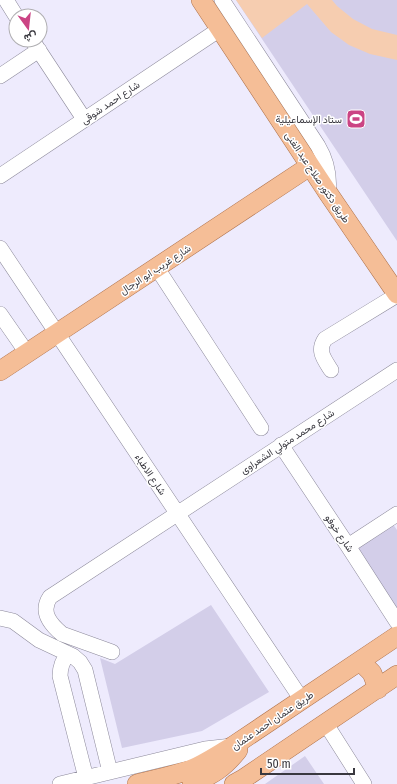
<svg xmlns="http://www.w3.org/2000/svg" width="397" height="784" viewBox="0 0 397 784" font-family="'Fira Sans Condensed',Vazirmatn,sans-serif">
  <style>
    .park { fill: #d3cee9 }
    .building { fill: #f6cdb0 }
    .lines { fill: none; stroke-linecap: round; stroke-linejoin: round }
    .minor-casing { stroke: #8d8a9b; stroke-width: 16 }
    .major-casing { stroke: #af724b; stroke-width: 20 }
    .minor { stroke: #fff; stroke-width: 15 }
    .major { stroke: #f5be97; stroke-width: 19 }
    .labels { text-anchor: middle; stroke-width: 3; stroke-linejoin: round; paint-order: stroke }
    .street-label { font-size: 10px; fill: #39383f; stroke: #fff }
    .poi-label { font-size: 10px; fill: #39383f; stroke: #fff; text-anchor: end }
  </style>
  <rect width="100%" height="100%" fill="#eeebfd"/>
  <path class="park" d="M 236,0 L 397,0 L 397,241 Z
    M 390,520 L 397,530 L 397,619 L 350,546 Z
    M 211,605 L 269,692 L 202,731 L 122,748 L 100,658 L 115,664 Z
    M 305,756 L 324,784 L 265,784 Z"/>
  <path class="building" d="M 236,0 L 332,0 L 337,6 L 353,19 L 372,29 L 397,35 L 397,60 L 370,54 L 349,45 L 331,32 L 307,4 L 262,38 Z"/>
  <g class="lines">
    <g class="minor-casing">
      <path id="minor" d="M 6,0 L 16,16
        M 222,0 L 318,146 C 327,161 330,175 328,193
        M 32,40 L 84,119
        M 0,76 L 39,50
        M 0,176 L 220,29
        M 0,248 L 302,700
        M 157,268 L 261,428
        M 0,314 L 27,353
        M 331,370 C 324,359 317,351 325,339 L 397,295
        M 281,445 L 348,546 L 397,622
        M 348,546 L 397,514
        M 0,618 L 13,621 L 39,640 L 73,656 L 80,662 L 85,670 L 110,772
        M 112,652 L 62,634 C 50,624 40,612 50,597 L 397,370
        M 68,654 C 62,661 60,667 60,676 L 86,778
        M 326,724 L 364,784
        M 60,784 L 205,749 L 232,746"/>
    </g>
    <g class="major-casing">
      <path id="major" d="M 201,0 L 328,193 L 397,294
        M 0,371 L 310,166
        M 360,661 L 372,673 L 378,689
        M 137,784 C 155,779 174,776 192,769 C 206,763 219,754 233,746 L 397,636
        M 192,784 C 213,774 223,769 238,750
        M 234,784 L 243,779 L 397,675"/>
    </g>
    <use href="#minor" class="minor"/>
    <use href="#major" class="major"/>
  </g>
  <defs>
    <g id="stadium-square" transform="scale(1)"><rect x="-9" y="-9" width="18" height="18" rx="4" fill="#cb4484" stroke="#fff"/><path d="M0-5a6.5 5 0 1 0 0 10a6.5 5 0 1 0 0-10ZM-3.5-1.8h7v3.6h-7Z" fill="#fff"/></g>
  </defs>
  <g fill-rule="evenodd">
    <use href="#stadium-square" x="356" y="119"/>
  </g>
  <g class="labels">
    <g class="street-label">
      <text transform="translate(110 102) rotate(-34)" y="4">شارع احمد شوقى</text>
      <text transform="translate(318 177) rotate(56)" y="4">طريق دكتور صلاح عبد الغنى</text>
      <text transform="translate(155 269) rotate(-33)" y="4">شارع غريب ابو الرجال</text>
      <text transform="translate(287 441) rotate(-33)" y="4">شارع محمد متولي الشعراوى</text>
      <text transform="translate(151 474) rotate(56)" y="4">شارع الاطباء</text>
      <text transform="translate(340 533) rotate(56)" y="4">شارع خوفو</text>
      <text transform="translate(272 720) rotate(-34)" y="4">طريق عثمان احمد عثمان</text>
    </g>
    <g class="poi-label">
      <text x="342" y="123">ستاد الإسماعيلية</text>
    </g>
  </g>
  <g transform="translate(28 28) rotate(165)"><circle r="19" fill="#ffffff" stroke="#b0afb2"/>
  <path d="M0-3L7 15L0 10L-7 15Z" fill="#cb4484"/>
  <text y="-6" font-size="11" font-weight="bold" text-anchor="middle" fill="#39383f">ش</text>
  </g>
  <path d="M261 768v6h93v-6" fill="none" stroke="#39383f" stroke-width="2"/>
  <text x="267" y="768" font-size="12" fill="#39383f" stroke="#ffffff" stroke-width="3" paint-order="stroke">50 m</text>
</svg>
